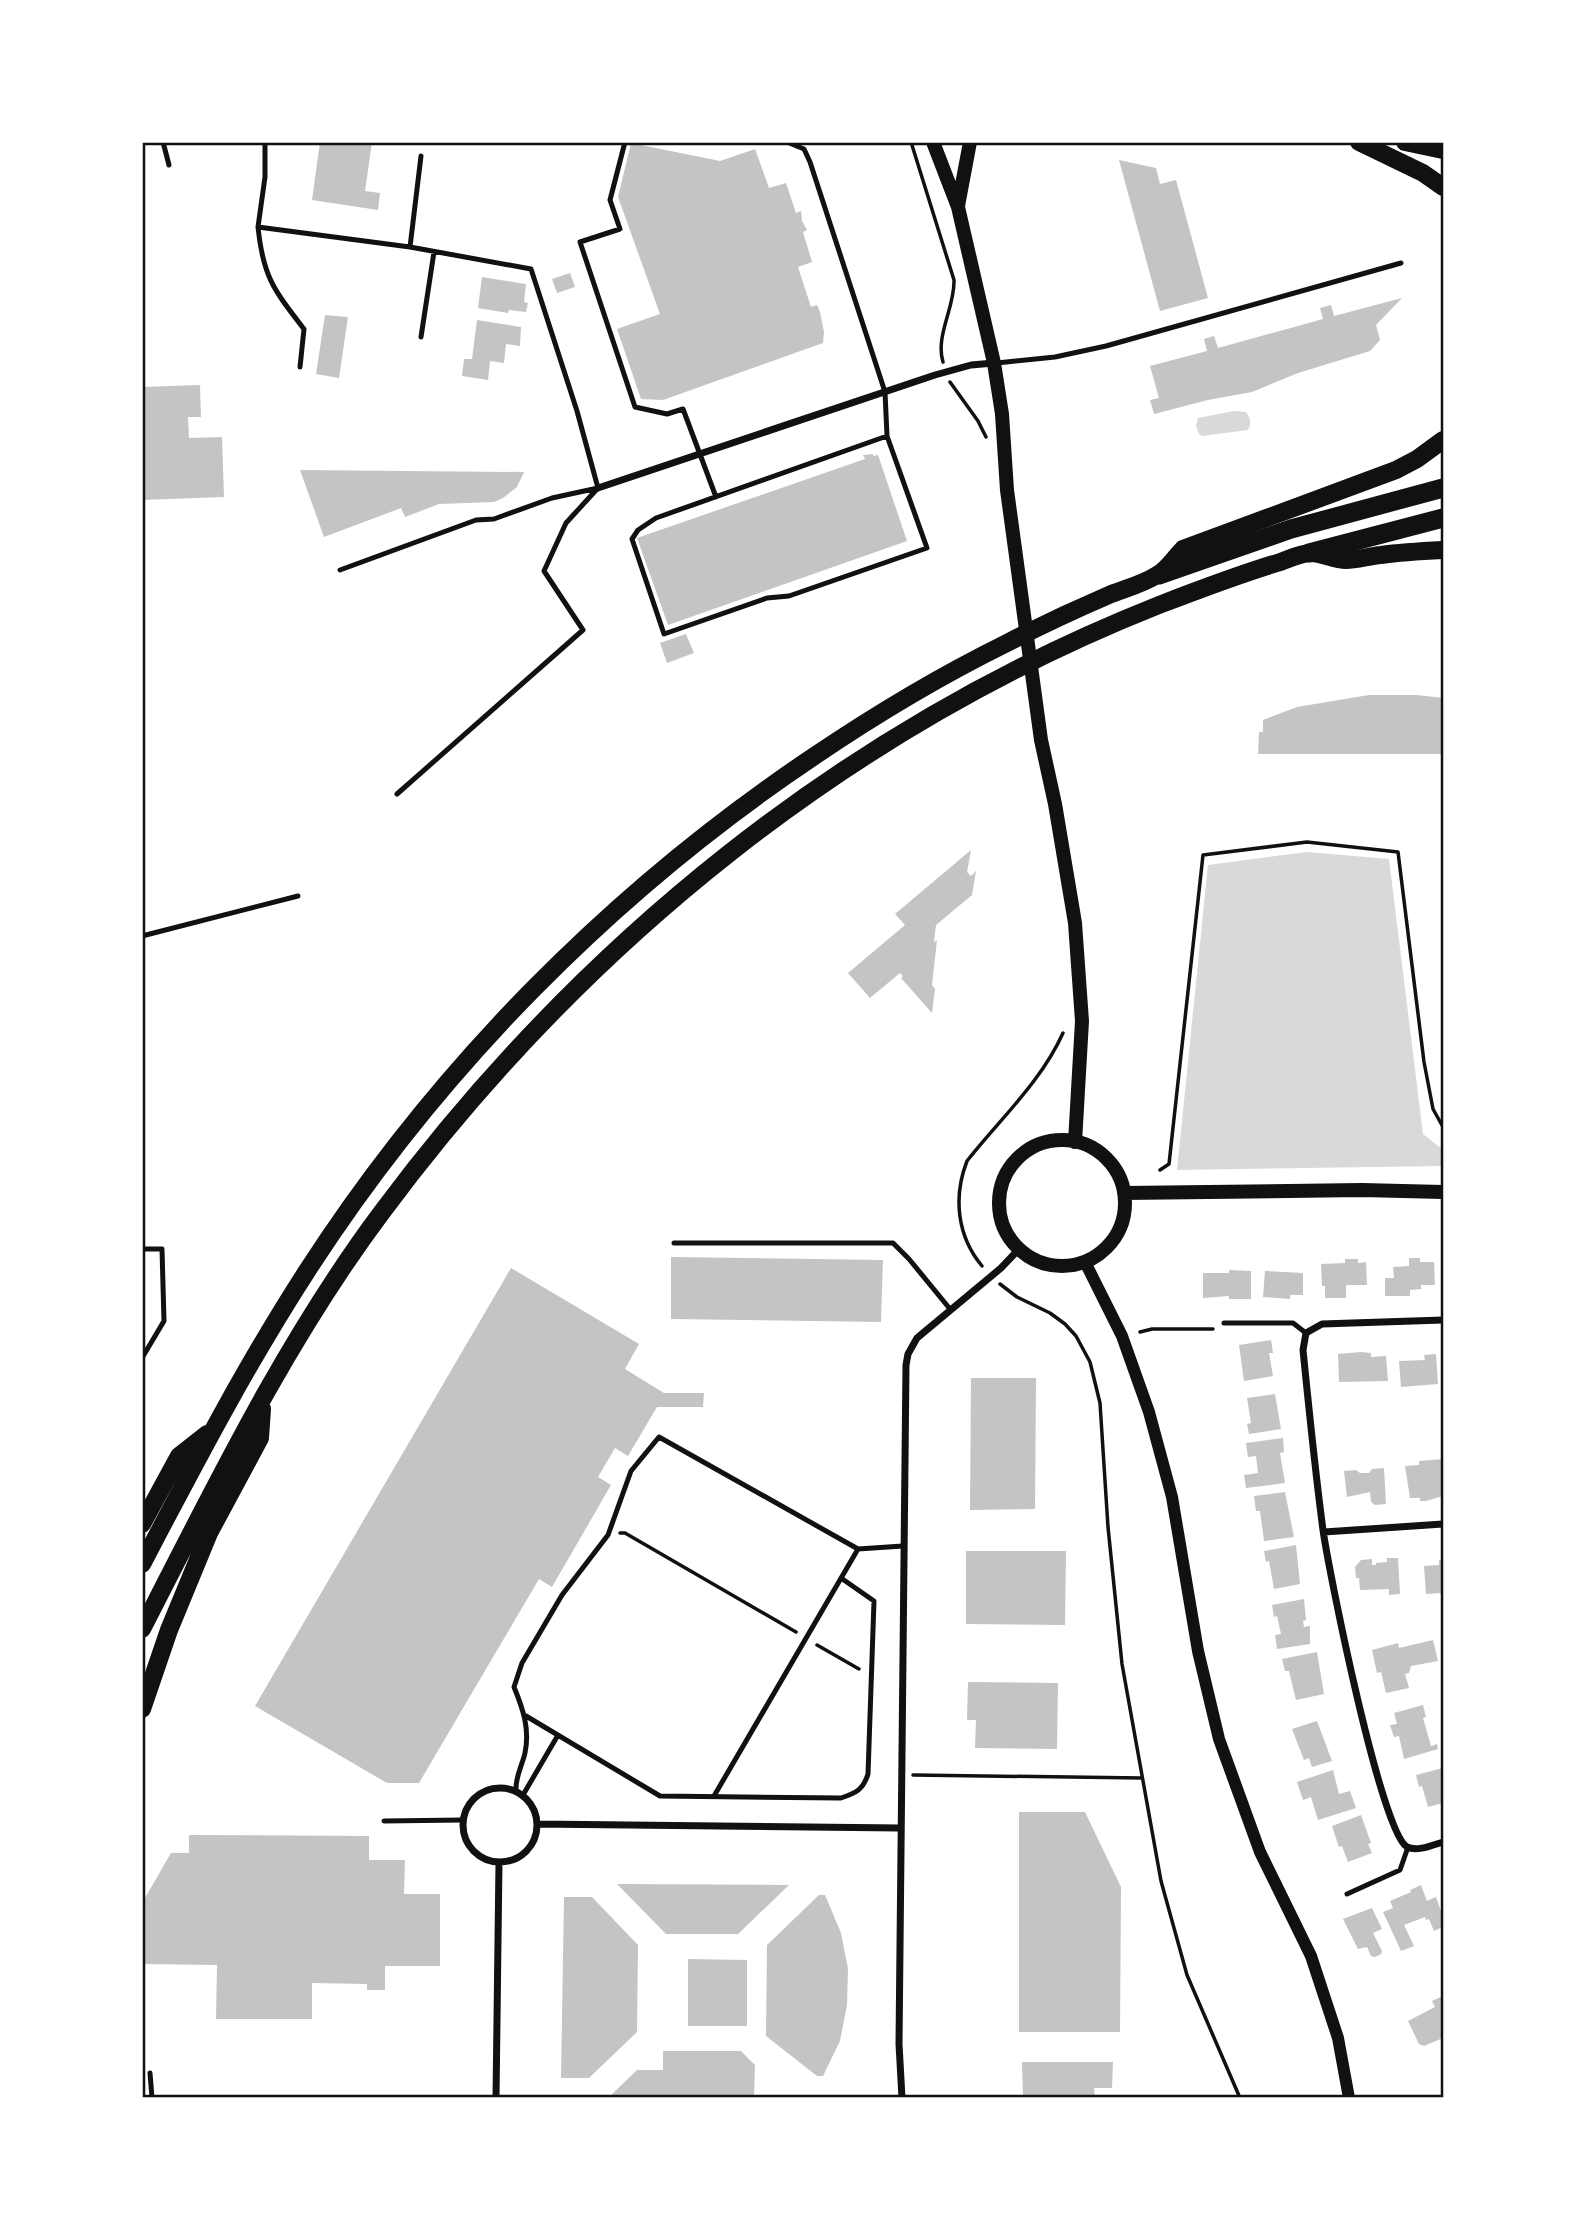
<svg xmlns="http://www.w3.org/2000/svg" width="1585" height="2240" viewBox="0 0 1585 2240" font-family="Montserrat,sans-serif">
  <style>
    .water { fill: #d9d9d9 }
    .building { fill: #c4c4c4 }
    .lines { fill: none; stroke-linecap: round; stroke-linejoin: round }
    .path { stroke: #111; stroke-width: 3.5 }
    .service { stroke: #111; stroke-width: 5 }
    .minor { stroke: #111; stroke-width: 7 }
    .tertiary { stroke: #111; stroke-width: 12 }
    .secondary { stroke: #111; stroke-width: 14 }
    .trunk { stroke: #111; stroke-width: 18 }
    .motorway { stroke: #111; stroke-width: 19 }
    .neatline { fill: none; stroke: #111; stroke-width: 2.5 }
  </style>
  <rect width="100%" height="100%" fill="#fff"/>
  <path class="water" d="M 1234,411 L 1246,412 C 1250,417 1252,424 1248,430 L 1202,436 L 1199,434 L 1196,426 L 1198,418 Z
    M 1307,852 L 1389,859 L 1423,1134 L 1442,1149 L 1443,1166 L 1177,1170 L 1208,865 Z"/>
  <path class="building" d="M 320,142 L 372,142 L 365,191 L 380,193 L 378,210 L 312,200 Z
    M 631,143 L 720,161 L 755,149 L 769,188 L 786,183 L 796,213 L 801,211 L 802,221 L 807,230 L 803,232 L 812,262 L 798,267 L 811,307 L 817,305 L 820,312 L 824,332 L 823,343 L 663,400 L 641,399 L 617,329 L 660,314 L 618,197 Z
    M 1119,160 L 1156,168 L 1160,184 L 1176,180 L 1208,298 L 1160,311 Z
    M 570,273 L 575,287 L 557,293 L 552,279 Z
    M 482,277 L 526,284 L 524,302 L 528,303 L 526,312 L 509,310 L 508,313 L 478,308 Z
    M 1402,298 L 1376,325 L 1380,340 L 1370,351 L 1298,373 L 1252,392 L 1208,400 L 1154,414 L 1150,400 L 1159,398 L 1150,366 L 1207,351 L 1204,339 L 1214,336 L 1218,348 L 1323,319 L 1320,308 L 1331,305 L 1334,316 Z
    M 325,315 L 348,317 L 339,378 L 316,374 Z
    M 477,320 L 521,327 L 520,346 L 506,344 L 504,363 L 490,361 L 488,380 L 462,376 L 464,359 L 472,359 Z
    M 200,385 L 201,417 L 188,417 L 189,438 L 222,437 L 224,497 L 142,500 L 142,387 Z
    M 873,454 L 873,456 L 878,455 L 907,541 L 668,625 L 637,538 L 865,459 L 863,455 Z
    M 300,470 L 524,472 L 517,487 L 503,498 L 494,502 L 439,504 L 405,517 L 401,508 L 324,537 Z
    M 686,634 L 694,653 L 667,663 L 660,643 Z
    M 1369,695 L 1417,695 L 1443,698 L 1443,754 L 1258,754 L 1259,732 L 1263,732 L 1263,720 L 1297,707 Z
    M 971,850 L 967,872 L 971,876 L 976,871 L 972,895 L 936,925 L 934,942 L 937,940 L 932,985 L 935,989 L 932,1013 L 901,978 L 903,976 L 900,973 L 870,998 L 848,973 L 905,925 L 895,914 Z
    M 671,1257 L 883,1260 L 881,1322 L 671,1319 Z
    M 1409,1258 L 1420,1258 L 1420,1262 L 1434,1262 L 1435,1285 L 1421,1285 L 1421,1289 L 1410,1290 L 1410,1296 L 1385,1296 L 1385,1278 L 1394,1278 L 1393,1267 L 1409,1266 Z
    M 1345,1259 L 1358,1259 L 1358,1263 L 1366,1262 L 1367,1285 L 1346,1285 L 1346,1298 L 1325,1298 L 1325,1286 L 1322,1286 L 1321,1264 L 1345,1263 Z
    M 511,1268 L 639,1344 L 625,1369 L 664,1393 L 704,1393 L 703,1407 L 657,1407 L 628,1456 L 615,1448 L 598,1477 L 611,1485 L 552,1587 L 539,1579 L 419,1783 L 387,1783 L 255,1706 Z
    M 1229,1270 L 1251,1271 L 1251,1299 L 1229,1299 L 1229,1296 L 1203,1298 L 1203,1273 L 1229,1273 Z
    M 1265,1271 L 1303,1273 L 1303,1295 L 1290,1295 L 1290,1299 L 1263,1297 Z
    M 1271,1340 L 1273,1353 L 1269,1353 L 1273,1376 L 1244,1381 L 1239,1345 Z
    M 1361,1352 L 1371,1353 L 1371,1357 L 1386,1356 L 1388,1381 L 1339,1382 L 1338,1354 Z
    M 1436,1354 L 1438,1384 L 1401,1387 L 1399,1361 L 1425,1360 L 1424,1355 Z
    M 971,1378 L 1036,1378 L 1035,1509 L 970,1510 Z
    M 1275,1394 L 1281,1429 L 1249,1434 L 1247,1424 L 1251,1423 L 1247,1398 Z
    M 1283,1438 L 1284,1452 L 1280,1453 L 1285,1483 L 1246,1488 L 1244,1475 L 1258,1473 L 1256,1456 L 1248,1457 L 1246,1443 Z
    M 1443,1459 L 1443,1496 L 1426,1501 L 1420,1501 L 1420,1498 L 1410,1498 L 1405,1466 L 1419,1465 L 1419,1461 Z
    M 1384,1468 L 1386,1504 L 1375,1505 L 1371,1502 L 1370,1492 L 1347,1497 L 1344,1471 L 1356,1470 L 1360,1473 L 1369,1473 L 1372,1469 Z
    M 1285,1492 L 1294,1537 L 1264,1541 L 1260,1511 L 1256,1511 L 1254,1496 Z
    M 1296,1545 L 1300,1584 L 1274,1589 L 1269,1561 L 1266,1562 L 1264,1551 Z
    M 966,1551 L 1066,1551 L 1065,1625 L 966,1624 Z
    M 1387,1558 L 1398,1558 L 1400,1594 L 1389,1595 L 1389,1589 L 1360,1590 L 1359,1578 L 1356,1578 L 1355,1567 L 1361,1560 L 1372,1559 L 1372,1565 L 1376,1565 L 1376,1563 L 1387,1562 Z
    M 1439,1560 L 1443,1560 L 1443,1593 L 1426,1594 L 1424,1566 L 1439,1565 Z
    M 1304,1599 L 1306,1620 L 1303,1621 L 1304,1627 L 1310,1626 L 1310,1644 L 1277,1649 L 1275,1635 L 1281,1634 L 1277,1616 L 1274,1617 L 1272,1605 Z
    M 1433,1640 L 1438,1661 L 1411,1666 L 1409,1673 L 1405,1674 L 1409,1688 L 1386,1693 L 1381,1672 L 1377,1673 L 1372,1650 L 1398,1643 L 1399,1648 Z
    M 1317,1652 L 1324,1694 L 1296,1700 L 1289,1671 L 1285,1671 L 1282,1659 Z
    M 968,1682 L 1058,1683 L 1057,1749 L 975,1748 L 976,1720 L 967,1720 Z
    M 1423,1705 L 1426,1717 L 1423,1718 L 1431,1746 L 1437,1744 L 1438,1749 L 1404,1759 L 1399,1736 L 1394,1737 L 1390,1725 L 1397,1724 L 1394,1713 Z
    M 1317,1721 L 1332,1761 L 1312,1767 L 1309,1758 L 1304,1760 L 1292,1729 Z
    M 1443,1768 L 1443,1803 L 1428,1807 L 1422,1786 L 1419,1787 L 1416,1775 Z
    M 1333,1770 L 1339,1794 L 1350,1791 L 1356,1808 L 1318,1820 L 1311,1797 L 1303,1800 L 1297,1782 Z
    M 1019,1812 L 1085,1812 L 1121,1887 L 1120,2032 L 1019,2032 Z
    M 1361,1815 L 1371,1843 L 1368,1844 L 1372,1853 L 1348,1862 L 1342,1846 L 1339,1847 L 1332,1826 Z
    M 189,1835 L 369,1836 L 369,1860 L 405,1860 L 404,1894 L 440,1894 L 440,1966 L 385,1966 L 385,1990 L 367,1990 L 367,1984 L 312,1983 L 312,2019 L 216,2019 L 217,1965 L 142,1964 L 142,1903 L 171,1853 L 189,1853 Z
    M 617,1884 L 789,1885 L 738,1934 L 666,1934 Z
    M 1421,1885 L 1427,1901 L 1436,1897 L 1443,1917 L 1443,1927 L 1434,1931 L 1429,1919 L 1426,1920 L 1425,1917 L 1404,1925 L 1414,1946 L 1401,1951 L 1383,1912 L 1393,1908 L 1390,1901 L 1411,1892 L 1410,1890 Z
    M 819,1895 L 825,1895 L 841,1933 L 848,1969 L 847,2005 L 840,2041 L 823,2076 L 817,2076 L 766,2036 L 767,1945 Z
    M 564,1897 L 592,1897 L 638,1945 L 637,2032 L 589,2078 L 561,2078 Z
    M 1372,1908 L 1382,1929 L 1373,1933 L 1382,1951 L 1381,1954 L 1375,1957 L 1371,1956 L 1367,1947 L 1358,1949 L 1343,1919 Z
    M 688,1959 L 747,1960 L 747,2026 L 688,2026 Z
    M 1443,1996 L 1443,2038 L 1424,2046 L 1419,2044 L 1408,2021 L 1435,2007 L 1432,2001 Z
    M 663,2051 L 741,2051 L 755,2065 L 754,2098 L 608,2098 L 637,2070 L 663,2070 Z
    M 1022,2062 L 1113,2062 L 1112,2088 L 1094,2088 L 1095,2098 L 1023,2098 Z"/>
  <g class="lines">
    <path class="path" d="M 911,142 L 954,280 C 955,307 935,336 943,362
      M 950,382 L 978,421 L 986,437
      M 1160,1170 L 1169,1164 L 1203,855 L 1307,842 L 1398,852 L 1424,1062 L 1433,1109 L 1443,1127
      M 982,1266 C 957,1236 953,1197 967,1161 C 1000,1119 1041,1082 1063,1033
      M 1000,1284 L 1017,1297 L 1050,1313 L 1065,1324 L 1076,1336 L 1090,1362 L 1100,1403 L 1108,1527 L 1122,1664 L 1161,1881 L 1187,1975 L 1240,2098
      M 1140,1332 L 1152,1329 L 1213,1329
      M 620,1533 L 625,1533 L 796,1632
      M 817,1645 L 859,1669
      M 913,1775 L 1142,1778"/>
    <path class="service" d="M 163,142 L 169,165
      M 265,142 L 265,177 L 258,227 L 410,247 L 421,156
      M 625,142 L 610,200 L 620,229 L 580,242 L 635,407 L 667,414 L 683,409 L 716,497
      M 787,142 L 804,149 L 810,162 L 885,392 L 887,436
      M 258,227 C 263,277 274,290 304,329 L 300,367
      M 410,247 L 531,269 L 577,411 L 598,488
      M 421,337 L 434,252
      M 997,363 L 1055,357 L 1106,346 L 1401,263
      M 887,436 L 927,548 L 789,596 L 767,598 L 664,634 L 632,539 L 638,530 L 656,518 Z
      M 340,570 L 476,520 L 494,519 L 552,498 L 598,488
      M 397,794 L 583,630 L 544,571 L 566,523 L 598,488
      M 142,936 L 298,896
      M 674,1243 L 893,1243 L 909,1259 L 950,1309
      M 142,1249 L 162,1249 L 164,1321 L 142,1358
      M 1224,1323 L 1293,1323 L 1306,1333
      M 526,1716 L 660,1796 L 841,1798 C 856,1793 863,1790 868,1774 L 874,1601 L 841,1578
      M 516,1791 C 515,1777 522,1766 525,1753 C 530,1729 523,1709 514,1687 L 522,1663 L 562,1595 L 608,1535 L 631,1471 L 659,1437 L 858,1549 L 903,1546
      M 523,1795 L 558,1735
      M 714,1796 L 858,1549
      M 384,1821 L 463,1820
      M 1347,1894 L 1400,1870 L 1408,1847
      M 150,2073 L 152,2098"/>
    <path class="minor" d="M 598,488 L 935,375 L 971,365 L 994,363
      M 1443,1320 L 1322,1324 L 1306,1333 L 1303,1350 C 1309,1410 1315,1470 1323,1530 C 1329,1572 1381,1832 1407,1847 C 1417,1852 1433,1845 1443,1842
      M 1324,1532 L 1443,1524
      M463 1825a37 37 0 1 1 74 0a37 37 0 1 1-74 0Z
      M 537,1824 L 900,1828
      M 496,2098 L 499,1862
      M 902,2098 L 899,2044 L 906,1365 L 908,1354 L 917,1338 L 1001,1268 L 1019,1249"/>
    <path class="tertiary" d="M 1085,1262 L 1122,1336 L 1149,1412 L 1172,1497 L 1198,1651 L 1219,1739 L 1260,1852 L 1311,1956 L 1338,2038 L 1349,2098"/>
    <path class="secondary" d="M 933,142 L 958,207 L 994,363 L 1002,414 L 1007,490 L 1041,740 L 1055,804 L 1075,923 L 1082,1021 L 1075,1142
      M 958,206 L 970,142
      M999 1203a63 63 0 1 1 126 0a63 63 0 1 1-126 0Z
      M 1124,1193 L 1362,1190 L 1443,1192"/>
    <path class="trunk" d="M 1359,142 L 1423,173 L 1443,187
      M 1405,142 L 1443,150
      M 142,1524 L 179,1456 L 207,1434
      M 142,1564 C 194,1465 246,1365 307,1271 C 438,1068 613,891 813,757 C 875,715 940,676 1007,643 C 1040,626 1074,610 1109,595 C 1124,589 1143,584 1157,575 C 1167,570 1175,557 1183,549 L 1396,470 L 1417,459 L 1443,440
      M 142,1629 C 215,1487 286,1340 382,1212 C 582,943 846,729 1159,605 C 1198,590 1237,575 1277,563 C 1287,560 1300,553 1311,553 C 1322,553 1334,560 1346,560 C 1357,560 1369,556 1381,555 C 1402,552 1422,551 1443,550
      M 142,1709 L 169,1630 L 209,1533 L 260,1438 L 262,1409"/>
    <path class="motorway" d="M 1309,553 L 1443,518
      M 1159,575 L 1291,529 L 1443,488"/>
  </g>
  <rect width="1585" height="2240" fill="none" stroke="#ffffff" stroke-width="287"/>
  <rect x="144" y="144" width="1298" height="1952" class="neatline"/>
</svg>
